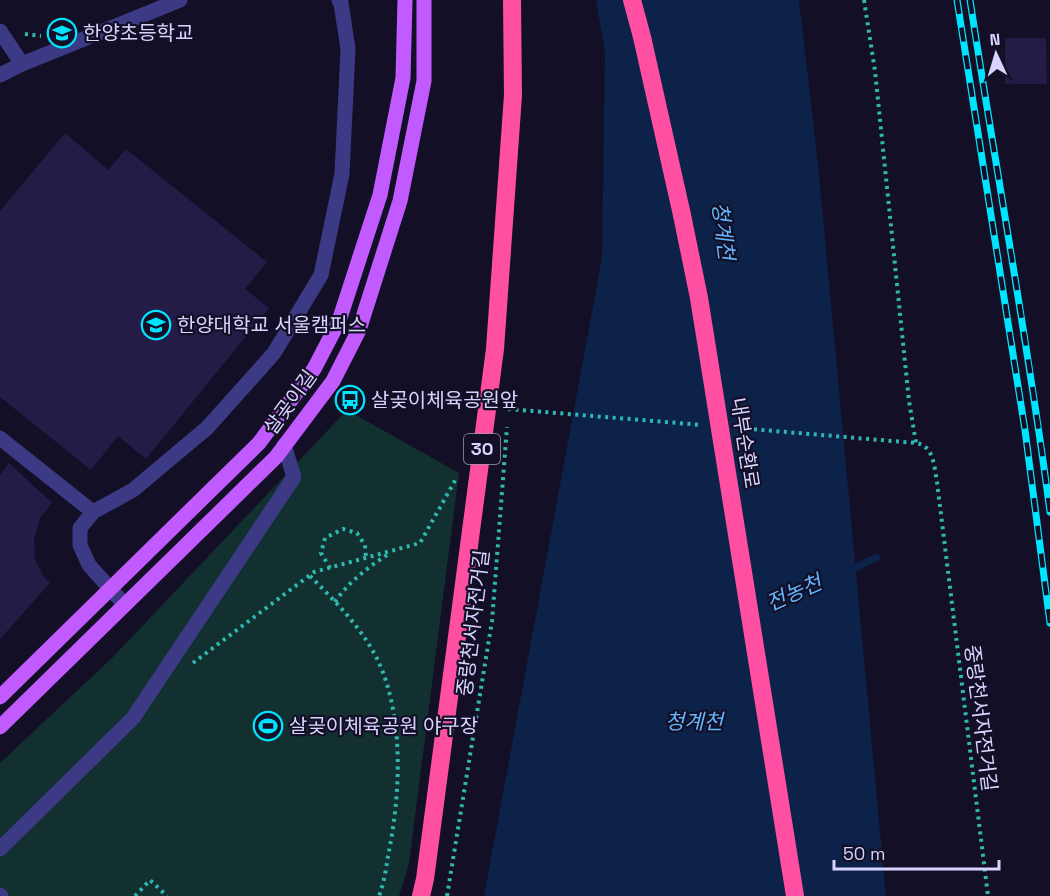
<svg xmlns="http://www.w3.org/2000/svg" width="1050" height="896" viewBox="0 0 1050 896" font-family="'Space Grotesk','Noto Sans KR',sans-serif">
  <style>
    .green { fill: #12302f }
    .water { fill: #0c2248 }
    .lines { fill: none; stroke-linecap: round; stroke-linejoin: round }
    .stream { stroke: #0c2248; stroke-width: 7 }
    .building { fill: #241b47 }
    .path { stroke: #2fb8b0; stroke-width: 4; stroke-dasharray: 3 4.5; stroke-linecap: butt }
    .minor { stroke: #3d3a85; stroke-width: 15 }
    .major { stroke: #c25bff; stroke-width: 15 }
    .highway { stroke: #ff4fa3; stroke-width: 18 }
    .rail-casing { stroke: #00e5ff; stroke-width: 7 }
    .rail { stroke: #130f26; stroke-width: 4.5; stroke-dasharray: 14; stroke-linecap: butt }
    .highway-bridge { stroke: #ff4fa3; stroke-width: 18 }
    .labels { text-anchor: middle; stroke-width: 4.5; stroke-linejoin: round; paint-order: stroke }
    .shield { fill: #130f26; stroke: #9e99be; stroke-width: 1.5 }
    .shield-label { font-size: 18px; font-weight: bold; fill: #d9d4ff }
    .poi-label { font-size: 20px; fill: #d9d4ff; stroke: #130f26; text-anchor: start }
    .street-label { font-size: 20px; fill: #d9d4ff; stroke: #130f26 }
    .water-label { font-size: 21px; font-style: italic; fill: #62b6ff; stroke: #130f26 }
  </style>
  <rect width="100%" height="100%" fill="#130f26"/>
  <path class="green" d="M 347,410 L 459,473 L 409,863 L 399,896 L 0,896 L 0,763 L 112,658 Z"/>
  <path class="water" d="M 596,0 L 799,0 L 818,164 L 886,896 L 484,896 L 602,258 L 605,51 Z"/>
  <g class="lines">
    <path class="stream" d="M 847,572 L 877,557"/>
  </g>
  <path class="building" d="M 1005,38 L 1046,38 L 1047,84 L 1005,84 Z
    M 65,133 L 108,170 L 126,149 L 267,262 L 245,289 L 269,308 L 146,459 L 118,436 L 91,470 L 0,397 L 0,211 Z
    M 9,463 L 52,503 L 40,518 L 34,540 L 35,559 L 44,577 L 50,583 L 0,639 L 0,475 Z"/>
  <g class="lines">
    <path class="path" d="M 864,0 L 875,71 L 909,401 L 916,443
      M 25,34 L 41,36
      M 508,409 L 702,425
      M 739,428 L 916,443 C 934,446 934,466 937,482 L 988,896
      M 330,568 L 321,553 L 325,538 L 343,529 L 357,533 L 365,545 L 366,558
      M 310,576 C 337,603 368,634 382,670 C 404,726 400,798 388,856 C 386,869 384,883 379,896
      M 335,602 C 349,581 370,566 390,553
      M 193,663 L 314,572 L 420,543 L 457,477
      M 135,896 L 150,880 L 167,896
      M 447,896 L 492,621 L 507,427"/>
    <path class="minor" d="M 0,31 L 22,64
      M 0,75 L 22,64 L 180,0
      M 0,438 L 93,512
      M 124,604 L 89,565 L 80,545 L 80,528 L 93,512 L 133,490 L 207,428 L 274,353 L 321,275 L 342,174 L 348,49 L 341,3 L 339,0
      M 0,849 L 133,718 L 294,477 L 284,445
      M 0,895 L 1,896"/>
    <path class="major" d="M 0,697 L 259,443 L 314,369 L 339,321 L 380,195 L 403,78 L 405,0
      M 0,727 L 276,457 L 333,381 L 359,330 L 400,201 L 424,81 L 424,0"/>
    <path class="highway" d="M 632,0 L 642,37 L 682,215"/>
    <g class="rail-casing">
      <path id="rail" d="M 957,0 L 1025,430 L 1050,623
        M 970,0 C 996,171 1028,341 1050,512"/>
    </g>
    <use href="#rail" class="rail"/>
    <path class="highway-bridge" d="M 682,215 L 699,298 L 795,896
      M 421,896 L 425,879 L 495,349 L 513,95 L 512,0"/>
  </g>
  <defs>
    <g id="school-ring" transform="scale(1.5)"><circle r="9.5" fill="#130f26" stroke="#00e5ff" stroke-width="1.5"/><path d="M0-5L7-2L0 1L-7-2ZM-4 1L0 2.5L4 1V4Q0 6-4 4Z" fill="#00e5ff"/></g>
    <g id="university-ring" transform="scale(1.5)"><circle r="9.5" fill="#130f26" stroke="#00e5ff" stroke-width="1.5"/><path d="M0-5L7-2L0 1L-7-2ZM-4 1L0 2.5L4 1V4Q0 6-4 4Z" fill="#00e5ff"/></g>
    <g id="bus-ring" transform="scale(1.5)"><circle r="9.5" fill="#130f26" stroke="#00e5ff" stroke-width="1.5"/><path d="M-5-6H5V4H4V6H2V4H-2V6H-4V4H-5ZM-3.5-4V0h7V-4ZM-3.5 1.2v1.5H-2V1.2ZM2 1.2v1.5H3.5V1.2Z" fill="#00e5ff"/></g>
    <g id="stadium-ring" transform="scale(1.5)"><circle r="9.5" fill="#130f26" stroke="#00e5ff" stroke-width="1.5"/><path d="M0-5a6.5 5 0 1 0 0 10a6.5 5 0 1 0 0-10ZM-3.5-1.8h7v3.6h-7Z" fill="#00e5ff"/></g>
  </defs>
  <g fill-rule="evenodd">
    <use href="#school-ring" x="62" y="33"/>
    <use href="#university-ring" x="156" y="325"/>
    <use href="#bus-ring" x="350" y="400"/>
    <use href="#stadium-ring" x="268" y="726"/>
  </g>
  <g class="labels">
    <rect class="shield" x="464" y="434" width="36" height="30" rx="4.5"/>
    <g class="shield-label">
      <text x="482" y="455">30</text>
    </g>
    <g class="poi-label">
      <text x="83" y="40">한양초등학교</text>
      <text x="177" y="332">한양대학교 서울캠퍼스</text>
      <text x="371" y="407">살곶이체육공원앞</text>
      <text x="289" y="733">살곶이체육공원 야구장</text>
    </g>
    <g class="street-label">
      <text transform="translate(290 402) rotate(-54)" y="7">살곶이길</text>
      <text transform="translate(745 443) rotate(81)" y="7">내부순환로</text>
      <text transform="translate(473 623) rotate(-83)" y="7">중랑천서자전거길</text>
      <text transform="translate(981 718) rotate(83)" y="7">중랑천서자전거길</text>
    </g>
    <g class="water-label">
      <text transform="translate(723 231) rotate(83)" y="7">청계천</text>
      <text transform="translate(794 593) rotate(-24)" y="7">전농천</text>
      <text x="694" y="729">청계천</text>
    </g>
  </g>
  <g transform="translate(996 54) rotate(356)" stroke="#130f26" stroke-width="4.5" paint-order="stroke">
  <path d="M0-4.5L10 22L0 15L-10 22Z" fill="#d9d4ff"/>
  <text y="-9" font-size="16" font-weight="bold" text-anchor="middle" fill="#d9d4ff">N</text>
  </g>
  <path d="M834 860v9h165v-9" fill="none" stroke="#d9d4ff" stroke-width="3"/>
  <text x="843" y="860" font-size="18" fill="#d9d4ff" stroke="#130f26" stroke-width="4.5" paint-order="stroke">50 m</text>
</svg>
